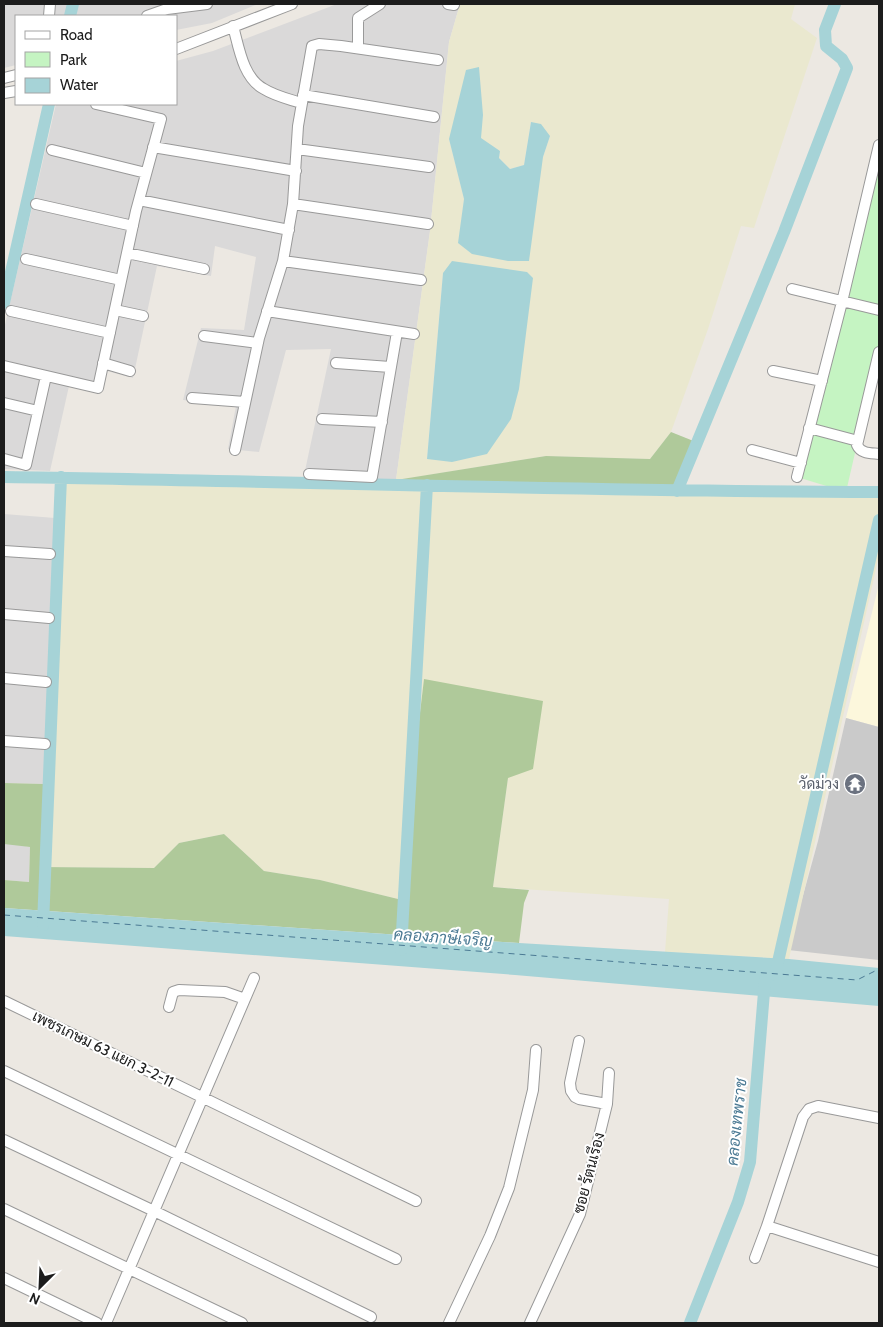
<svg xmlns="http://www.w3.org/2000/svg" width="883" height="1327" viewBox="0 0 883 1327" font-family="Cabin,Sarabun,sans-serif">
  <style>
    .residential { fill: #dad9d9 }
    .education { fill: #fcf7dc }
    .religious { fill: #cacaca }
    .farmland { fill: #eae8cf; fill-rule: evenodd }
    .forest { fill: #afc99a }
    .park { fill: #c5f4c2 }
    .water { fill: #a6d3d7 }
    .lines { fill: none; stroke-linecap: round; stroke-linejoin: round }
    .canal { stroke: #a6d3d7; stroke-width: 12 }
    .ferry { stroke: #4b7a94; stroke-width: 1; stroke-dasharray: 6 5; stroke-linecap: butt }
    .street-casing { stroke: #999; stroke-width: 12 }
    .street { stroke: #fff; stroke-width: 10 }
    .labels { text-anchor: middle; stroke-width: 4; stroke-linejoin: round; paint-order: stroke }
    .worship-label { font-size: 15px; fill: #5b616d; stroke: #fff; text-anchor: end }
    .street-label { font-size: 15px; fill: #1c1c1c; stroke: #fff }
    .water-label { font-size: 16px; font-style: italic; fill: #4b7a94; stroke: #fff }
  </style>
  <rect width="100%" height="100%" fill="#ece8e2"/>
  <path class="residential" d="M 4,4 L 68,4 L 65,16 L 16,16 L 16,65 L 4,68 Z
    M 76,4 L 258,4 L 212,23 L 176,30 L 176,16 L 73,16 Z
    M 337,4 L 460,4 L 449,42 L 430,231 L 396,480 L 303,480 L 331,349 L 286,350 L 259,452 L 228,449 L 236,406 L 183,400 L 201,328 L 244,330 L 256,257 L 215,246 L 211,276 L 157,266 L 133,378 L 107,371 L 100,393 L 69,386 L 50,471 L 4,469 L 4,329 L 56,104 L 176,104 L 176,61 L 213,51 Z
    M 4,514 L 55,518 L 44,784 L 4,783 Z
    M 4,842 L 30,847 L 29,882 L 4,880 Z"/>
  <path class="education" d="M 879,584 L 879,727 L 846,718 Z"/>
  <path class="religious" d="M 846,718 L 879,727 L 879,960 L 788,950 L 818,841 Z"/>
  <path class="farmland" d="M 460,4 L 795,4 L 791,19 L 817,38 L 754,228 L 741,226 L 708,329 L 671,432 L 650,459 L 546,456 L 397,480 L 431,491 L 879,497 L 879,555 L 789,959 L 665,952 L 669,899 L 493,887 L 508,778 L 424,679 L 398,899 L 320,880 L 264,871 L 224,834 L 179,843 L 154,868 L 40,867 L 56,481 L 396,480 L 430,231 L 449,42 ZM 483,115 L 480,139 L 500,151 L 499,158 L 510,169 L 524,165 L 531,122 L 550,136 L 543,157 L 459,243 L 464,199 L 449,139 ZM 443,273 L 511,419 L 427,459 Z"/>
  <path class="forest" d="M 671,432 L 701,444 L 680,494 L 431,491 L 396,480 L 546,456 L 650,459 Z
    M 424,679 L 543,701 L 533,769 L 508,778 L 493,887 L 529,890 L 524,903 L 519,943 L 4,908 L 4,880 L 29,882 L 30,847 L 4,844 L 4,783 L 44,784 L 40,867 L 154,868 L 179,843 L 224,834 L 264,871 L 320,880 L 398,899 Z"/>
  <path class="park" d="M 879,142 L 879,349 L 846,492 L 797,477 Z"/>
  <path class="water" d="M 479,67 L 483,115 L 481,138 L 500,151 L 499,158 L 510,169 L 524,165 L 531,122 L 541,124 L 550,136 L 543,157 L 529,261 L 508,261 L 472,254 L 458,243 L 464,199 L 449,139 L 466,70 Z
    M 452,261 L 527,272 L 533,278 L 519,389 L 511,419 L 487,454 L 452,462 L 427,459 L 443,273 Z
    M 4,908 L 519,943 L 789,959 L 879,968 L 879,1006 L 515,975 L 4,936 Z"/>
  <g class="lines">
    <path class="canal" d="M 70,16 L 73,4
      M 4,303 L 49,104
      M 4,477 C 296,481 587,492 879,492
      M 677,491 L 784,232 L 847,68 L 842,59 L 826,46 L 825,30 L 835,4
      M 43,925 L 61,477
      M 401,950 L 427,485
      M 775,975 L 879,520
      M 690,1323 L 738,1202 L 750,1162 L 765,980"/>
    <path class="ferry" d="M 4,915 L 857,980 L 879,969"/>
    <g class="street-casing">
      <path id="street" d="M 448,4 L 454,5
        M 49,16 L 50,4
        M 147,16 L 167,9 L 207,4
        M 233,26 C 239,48 243,78 264,89 C 275,96 289,99 301,103
        M 358,48 L 358,18 L 380,4
        M 176,49 L 292,4
        M 4,78 L 16,75
        M 4,93 L 16,91
        M 303,95 L 434,117
        M 153,147 L 296,171
        M 297,149 L 429,167
        M 52,150 L 146,173
        M 139,200 L 289,230
        M 36,204 L 133,226
        M 293,204 L 428,224
        M 127,253 L 204,269
        M 26,259 L 121,280
        M 283,261 L 421,280
        M 792,289 L 879,310
        M 115,310 L 143,316
        M 11,311 L 110,333
        M 267,311 L 414,334
        M 204,336 L 258,343
        M 879,352 L 857,445 C 861,454 871,453 879,454
        M 103,363 L 130,371
        M 336,363 L 390,367
        M 4,366 L 98,388 L 136,211 L 161,119 L 96,104
        M 773,371 L 822,381
        M 192,398 L 245,402
        M 4,403 L 38,411
        M 322,419 L 382,422
        M 809,428 L 858,441
        M 235,450 L 259,338 L 283,261 L 293,204 L 298,126 L 312,46 L 319,44 L 341,46 L 438,60
        M 752,450 L 801,463
        M 4,459 L 26,465 L 46,376
        M 309,474 L 372,477 L 397,332
        M 797,477 L 842,302 L 879,145
        M 4,551 L 50,554
        M 4,614 L 49,618
        M 4,678 L 46,682
        M 4,741 L 45,744
        M 4,1001 L 416,1201
        M 169,1007 L 173,992 L 179,990 L 225,992 L 245,999
        M 4,1071 L 396,1259
        M 607,1104 L 609,1073
        M 879,1118 L 818,1106 L 809,1109 L 803,1117 L 767,1226 L 879,1262
        M 4,1140 L 154,1211 L 371,1317
        M 4,1209 L 242,1323
        M 755,1258 L 767,1226
        M 4,1278 L 97,1323
        M 106,1323 L 254,978
        M 449,1323 L 490,1236 L 509,1188 L 533,1090 L 536,1050
        M 530,1323 L 580,1214 L 607,1104 L 579,1099 L 575,1097 L 571,1091 L 570,1083 L 579,1041"/>
    </g>
    <use href="#street" class="street"/>
  </g>
  <defs>
    <g id="temple-disc" transform="scale(1.125)"><circle r="9.5" fill="#6b7280" stroke="#fff"/><path d="M0-6L5-2H3V0L6.5 2.5H4V6H1.5V3h-3V6H-4V2.5H-6.5L-3 0V-2H-5Z" fill="#fff"/></g>
  </defs>
  <g fill-rule="evenodd">
    <use href="#temple-disc" x="855" y="784"/>
  </g>
  <g class="labels">
    <g class="worship-label">
      <text x="839" y="789">วัดม่วง</text>
    </g>
    <g class="street-label">
      <text transform="translate(103 1049) rotate(26)" y="5">เพชรเกษม 63 แยก 3-2-11</text>
      <text transform="translate(589 1173) rotate(-75)" y="5">ซอย ร้ตนเรึอง</text>
    </g>
    <g class="water-label">
      <text transform="translate(443 937) rotate(4)" y="6">คลองภาษีเจริญ</text>
      <text transform="translate(736 1122) rotate(-84)" y="6">คลองเทพราช</text>
    </g>
  </g>
  <rect width="883" height="1327" fill="none" stroke="#1c1c1c" stroke-width="10"/>
  <rect x="15" y="15" width="162" height="90" fill="#ffffff" stroke="#a4a4a4"/>
  <rect x="25" y="31" width="25" height="8" fill="#ffffff" stroke="#a4a4a4"/>
  <text x="60" y="40" font-size="15" fill="#1c1c1c">Road</text>
  <rect x="25" y="52" width="25" height="15" fill="#c5f4c2" stroke="#a4a4a4"/>
  <text x="60" y="65" font-size="15" fill="#1c1c1c">Park</text>
  <rect x="25" y="78" width="25" height="15" fill="#a6d3d7" stroke="#a4a4a4"/>
  <text x="60" y="90" font-size="15" fill="#1c1c1c">Water</text>
  <g transform="translate(40 1287) rotate(204)" stroke="#ffffff" stroke-width="4" paint-order="stroke">
  <path d="M0-4L9 19L0 12L-9 19Z" fill="#1c1c1c"/>
  <text y="-8" font-size="14" font-weight="bold" text-anchor="middle" fill="#1c1c1c">N</text>
  </g>
</svg>
